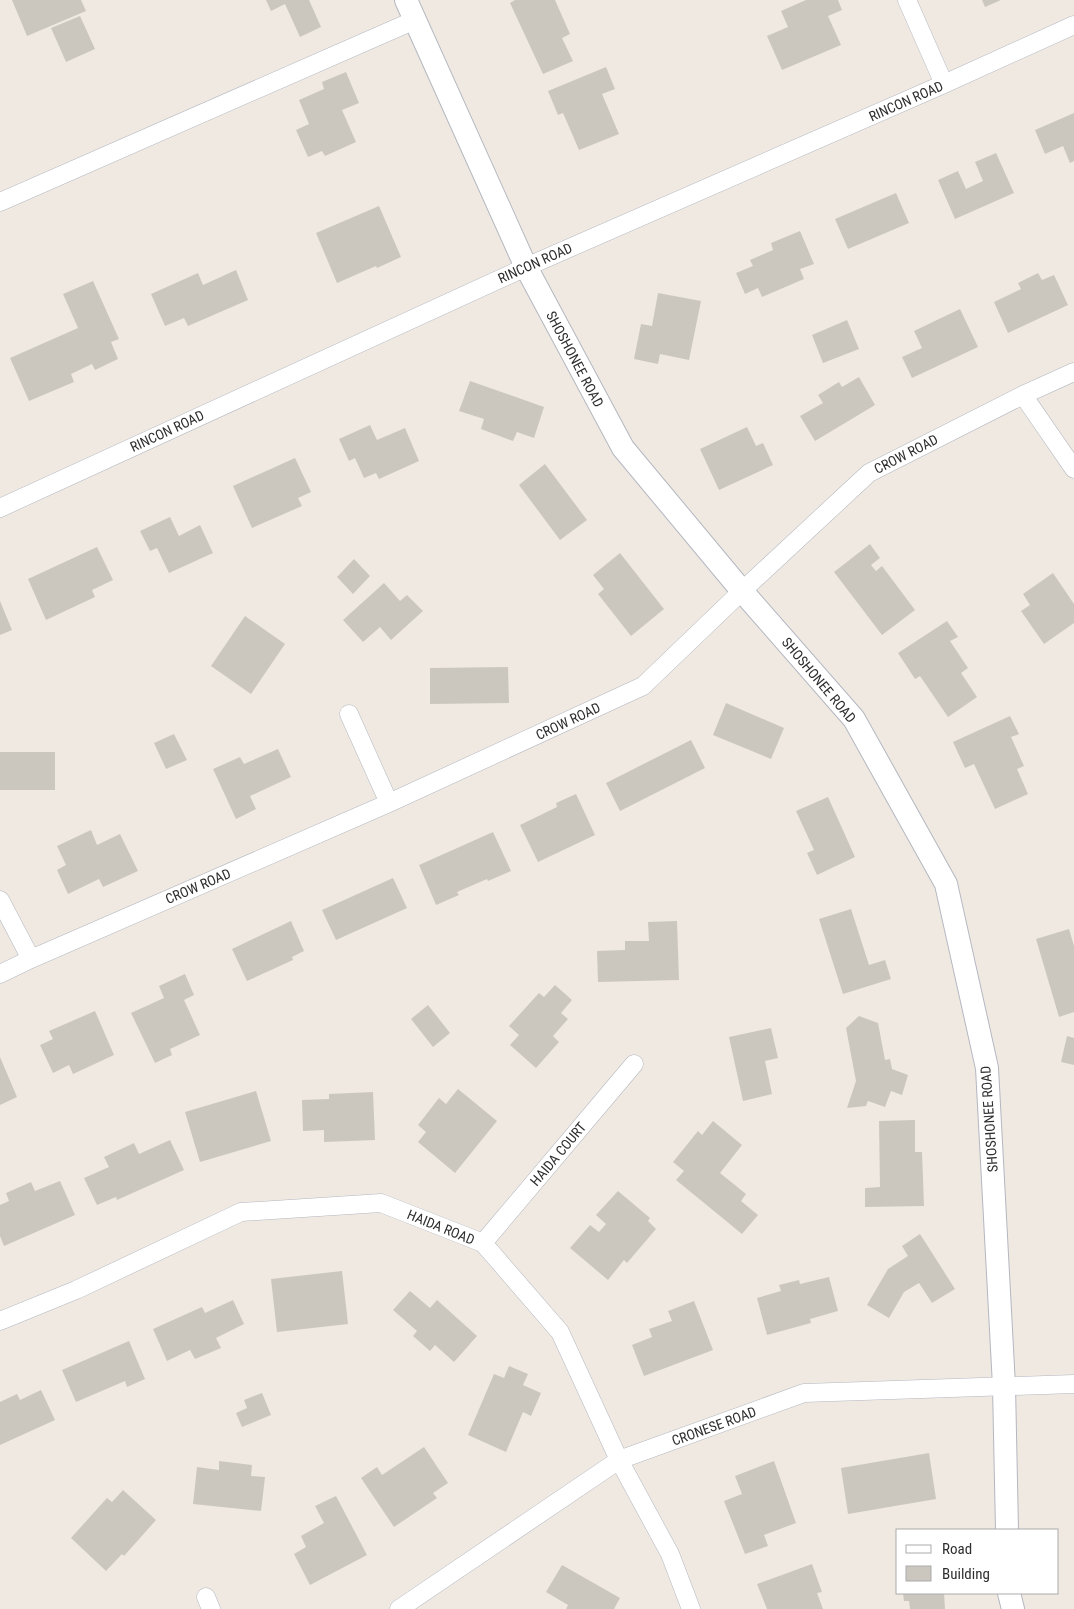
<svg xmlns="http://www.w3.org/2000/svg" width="1074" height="1609" viewBox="0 0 1074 1609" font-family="'Roboto Condensed',sans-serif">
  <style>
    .building { fill: #cbc7bf }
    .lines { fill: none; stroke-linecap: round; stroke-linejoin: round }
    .minor-casing { stroke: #b4b7c1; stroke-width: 19 }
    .tertiary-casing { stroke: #b4b7c1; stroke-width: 24 }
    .minor { stroke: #fff; stroke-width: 18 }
    .tertiary { stroke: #fff; stroke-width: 22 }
    .labels { text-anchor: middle; stroke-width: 5; stroke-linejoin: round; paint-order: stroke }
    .street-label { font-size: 14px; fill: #2e2e2e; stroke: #fff }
  </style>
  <rect width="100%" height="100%" fill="#efe9e1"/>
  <path class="building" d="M 12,0 L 81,0 L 86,11 L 27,36 Z
    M 266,0 L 309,0 L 321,27 L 300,37 L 285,4 L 271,11 Z
    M 515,0 L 555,0 L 570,34 L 562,38 L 573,61 L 543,74 L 510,3 Z
    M 806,0 L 838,0 L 842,10 L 828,16 L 841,45 L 782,70 L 767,36 L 788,27 L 781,11 Z
    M 982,0 L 1001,0 L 985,7 Z
    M 80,16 L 95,49 L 66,62 L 51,28 Z
    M 606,67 L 615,89 L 602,94 L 619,134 L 579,150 L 563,113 L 558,115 L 548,91 Z
    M 346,72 L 359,103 L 342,110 L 356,142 L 325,156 L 322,151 L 308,157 L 296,130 L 309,124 L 299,100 L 324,89 L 322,82 Z
    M 1074,113 L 1074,161 L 1070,163 L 1063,146 L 1045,154 L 1035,130 Z
    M 996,153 L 1014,193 L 955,219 L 938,180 L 958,171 L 966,189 L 983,181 L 975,162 Z
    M 896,193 L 909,223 L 848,249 L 835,219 Z
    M 379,206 L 401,257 L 377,268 L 376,266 L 337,283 L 316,233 Z
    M 800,231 L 814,264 L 800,269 L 804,279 L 762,297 L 758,288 L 745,294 L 736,273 L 753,266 L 750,260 L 773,250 L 771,243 Z
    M 236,270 L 248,300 L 188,326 L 184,318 L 165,326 L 151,294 L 198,273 L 203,285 Z
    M 1038,273 L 1042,280 L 1054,275 L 1068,305 L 1008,333 L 994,302 L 1021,289 L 1018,283 Z
    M 93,281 L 119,339 L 111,342 L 118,359 L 95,370 L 92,364 L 71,374 L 74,382 L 29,401 L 10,358 L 78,328 L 63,294 Z
    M 658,293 L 701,301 L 689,360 L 660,354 L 658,364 L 634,359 L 641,324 L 652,326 Z
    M 960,309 L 978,347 L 912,378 L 902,357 L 922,348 L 914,331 Z
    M 847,320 L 859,349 L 823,363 L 812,335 Z
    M 859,377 L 875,405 L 815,441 L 800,416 L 823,403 L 818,395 L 839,382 L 842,387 Z
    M 470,381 L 544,407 L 534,438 L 517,432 L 513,441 L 481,429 L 484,419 L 459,411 Z
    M 370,425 L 377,440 L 405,428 L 419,461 L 379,479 L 376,473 L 364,478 L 355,458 L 349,461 L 339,439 Z
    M 747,427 L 756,446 L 763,443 L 773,465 L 719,490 L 700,449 Z
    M 295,458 L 311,492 L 298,498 L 302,506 L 252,528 L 233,486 Z
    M 545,464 L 587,520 L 560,540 L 519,485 Z
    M 170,517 L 179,536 L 200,525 L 213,553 L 169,573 L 157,548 L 150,551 L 140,531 Z
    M 870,544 L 880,558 L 871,565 L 876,571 L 882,566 L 915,610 L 882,635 L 834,572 Z
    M 97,547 L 113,580 L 92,590 L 95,597 L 46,620 L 28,579 Z
    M 620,553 L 664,609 L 631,636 L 598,594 L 604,589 L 593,575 Z
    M 354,559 L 370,576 L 353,594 L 337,577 Z
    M 1053,573 L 1074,604 L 1074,623 L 1044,644 L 1021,611 L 1030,605 L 1023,594 Z
    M 384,583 L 400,601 L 407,595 L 423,611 L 391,640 L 380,627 L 363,642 L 343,620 Z
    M 0,601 L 12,630 L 0,635 Z
    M 245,616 L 285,644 L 251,694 L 211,666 Z
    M 947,621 L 958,637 L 950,641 L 968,668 L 961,673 L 977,697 L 948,717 L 920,676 L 915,679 L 898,653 Z
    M 508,667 L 509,703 L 430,704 L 430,668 Z
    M 726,703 L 784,728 L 771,759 L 713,735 Z
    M 1010,716 L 1019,734 L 1011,737 L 1024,766 L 1017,769 L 1028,794 L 995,809 L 974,764 L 965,768 L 953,742 Z
    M 174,734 L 187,760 L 166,769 L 154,743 Z
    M 691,740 L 705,768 L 620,811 L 606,783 Z
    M 278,749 L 291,777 L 250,796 L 256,809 L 236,819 L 213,769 L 240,757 L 244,764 Z
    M 0,752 L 55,752 L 55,790 L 0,790 Z
    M 576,794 L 595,835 L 538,862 L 520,825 L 557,807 L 556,803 Z
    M 828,797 L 855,857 L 817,875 L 807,853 L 814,850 L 796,811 Z
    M 91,830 L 97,845 L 120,834 L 138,871 L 103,887 L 99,879 L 68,894 L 57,870 L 66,865 L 57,846 Z
    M 493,832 L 511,871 L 488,881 L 487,879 L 457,892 L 459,895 L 436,905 L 419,865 Z
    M 393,878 L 407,908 L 336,940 L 322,910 Z
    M 851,909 L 869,965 L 885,960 L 891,979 L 843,994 L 819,919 Z
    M 291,921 L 304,951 L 292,957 L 293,960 L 247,981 L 232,949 Z
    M 677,921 L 679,980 L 598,982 L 597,951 L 625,950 L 625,941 L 649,941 L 648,922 Z
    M 1069,929 L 1074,946 L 1074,1012 L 1059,1017 L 1036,939 Z
    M 185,974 L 194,995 L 184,1000 L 200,1035 L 170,1049 L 172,1055 L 155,1063 L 131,1013 L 164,998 L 159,986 Z
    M 555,985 L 572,1000 L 561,1013 L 568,1019 L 553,1036 L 559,1042 L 536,1068 L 510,1045 L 519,1035 L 509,1026 L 539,993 L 544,997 Z
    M 428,1005 L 450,1033 L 433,1047 L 411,1019 Z
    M 95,1011 L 114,1055 L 73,1074 L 69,1065 L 53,1073 L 40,1045 L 53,1039 L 49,1031 Z
    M 859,1016 L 878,1023 L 885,1060 L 890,1059 L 892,1069 L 908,1075 L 902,1095 L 891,1091 L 885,1107 L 868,1101 L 866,1106 L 847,1108 L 856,1081 L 846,1028 Z
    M 771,1028 L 778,1058 L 765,1061 L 772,1094 L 743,1101 L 729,1037 Z
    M 1067,1036 L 1074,1038 L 1074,1065 L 1061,1062 Z
    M 0,1057 L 17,1097 L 0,1105 Z
    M 458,1089 L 497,1121 L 455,1173 L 418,1142 L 426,1132 L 418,1125 L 439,1098 L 446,1104 Z
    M 256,1091 L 271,1141 L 200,1162 L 185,1112 Z
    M 373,1092 L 375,1140 L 324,1142 L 324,1130 L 303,1131 L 302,1100 L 329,1099 L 329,1094 Z
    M 915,1120 L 915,1152 L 922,1152 L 924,1206 L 865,1207 L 865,1188 L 880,1187 L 879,1121 Z
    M 713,1121 L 742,1145 L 720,1173 L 746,1194 L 741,1201 L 758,1215 L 742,1234 L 676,1180 L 684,1171 L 673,1162 L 698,1131 L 702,1135 Z
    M 170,1140 L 184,1170 L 117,1200 L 116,1197 L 97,1205 L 84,1178 L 109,1167 L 104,1157 L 134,1143 L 139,1154 Z
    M 60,1181 L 75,1215 L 4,1246 L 0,1236 L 0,1205 L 9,1201 L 6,1193 L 31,1182 L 35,1191 Z
    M 618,1191 L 650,1218 L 648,1221 L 656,1229 L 627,1263 L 624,1260 L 608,1280 L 570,1248 L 590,1225 L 599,1232 L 606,1224 L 596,1215 Z
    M 920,1234 L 955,1289 L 932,1303 L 919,1283 L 904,1292 L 889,1318 L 867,1305 L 888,1269 L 908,1256 L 902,1246 Z
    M 342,1271 L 348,1324 L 277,1332 L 271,1279 Z
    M 829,1277 L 838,1311 L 810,1319 L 811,1323 L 767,1335 L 757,1298 L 781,1291 L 779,1285 L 799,1280 L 800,1284 Z
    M 410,1291 L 430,1308 L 437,1300 L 477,1336 L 454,1362 L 435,1345 L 430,1351 L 413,1336 L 417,1331 L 393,1310 Z
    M 233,1300 L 244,1324 L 216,1338 L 221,1348 L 195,1359 L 190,1350 L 167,1361 L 153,1329 L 202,1307 L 205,1313 Z
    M 694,1301 L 713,1350 L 644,1376 L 632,1345 L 652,1337 L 649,1329 L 672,1321 L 668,1311 Z
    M 129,1341 L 145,1379 L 127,1387 L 125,1381 L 76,1402 L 62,1370 Z
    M 509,1366 L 528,1374 L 523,1385 L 541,1393 L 531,1416 L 523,1412 L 506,1452 L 468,1435 L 494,1374 L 504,1378 Z
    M 41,1390 L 55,1420 L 0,1445 L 0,1402 L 17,1394 L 20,1400 Z
    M 262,1393 L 271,1415 L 242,1427 L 236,1413 L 247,1408 L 244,1400 Z
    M 424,1447 L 448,1483 L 433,1493 L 437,1498 L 394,1527 L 361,1478 L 377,1467 L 382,1475 Z
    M 929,1453 L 936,1499 L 848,1514 L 841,1468 Z
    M 219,1461 L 252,1465 L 251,1476 L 265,1477 L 261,1511 L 193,1504 L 197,1467 L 219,1470 Z
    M 774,1461 L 796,1523 L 764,1535 L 768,1546 L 745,1554 L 724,1501 L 742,1494 L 735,1476 Z
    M 123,1490 L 156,1520 L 124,1556 L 122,1554 L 106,1571 L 71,1538 L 107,1498 L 112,1502 Z
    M 336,1496 L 367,1555 L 310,1585 L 294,1554 L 306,1547 L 301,1536 L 324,1523 L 315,1506 Z
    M 812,1564 L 822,1592 L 817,1593 L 823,1609 L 767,1609 L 757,1584 Z
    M 562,1565 L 620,1598 L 614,1609 L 566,1609 L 568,1605 L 546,1592 Z
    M 903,1593 L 944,1593 L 945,1609 L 910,1609 L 909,1601 L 904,1601 Z"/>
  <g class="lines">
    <g class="minor-casing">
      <path id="minor" d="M 907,0 L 944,84
        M 0,202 L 415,20
        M 1023,395 L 1074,469
        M 0,508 L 526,267 L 944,84 L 1074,25
        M 349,714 L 389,803
        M 0,900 L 31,959
        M 0,974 L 31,959 L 389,803 L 643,686 L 742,591 L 869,473 L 1023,395 L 1074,372
        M 483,1243 L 634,1064
        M 0,1321 L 76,1290 L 241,1212 L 381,1203 L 483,1243 L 560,1332 L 619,1460 L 670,1554 L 691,1609
        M 206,1597 L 211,1609
        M 399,1609 L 619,1460 L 804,1393 L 1074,1384"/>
    </g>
    <g class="tertiary-casing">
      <path id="tertiary" d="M 406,0 L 526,267 L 623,448 L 742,591 L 854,719 L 946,884 L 987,1068 L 1004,1386 L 1007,1530
        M 1009,1593 L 1013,1609"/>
    </g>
    <use href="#minor" class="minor"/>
    <use href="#tertiary" class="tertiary"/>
  </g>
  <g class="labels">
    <g class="street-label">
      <text transform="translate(906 101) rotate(-24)" y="5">RINCON ROAD</text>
      <text transform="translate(535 263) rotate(-24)" y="5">RINCON ROAD</text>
      <text transform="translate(575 359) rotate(62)" y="5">SHOSHONEE ROAD</text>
      <text transform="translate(167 431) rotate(-25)" y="5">RINCON ROAD</text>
      <text transform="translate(906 454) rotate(-27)" y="5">CROW ROAD</text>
      <text transform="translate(819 680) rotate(50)" y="5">SHOSHONEE ROAD</text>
      <text transform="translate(568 721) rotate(-25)" y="5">CROW ROAD</text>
      <text transform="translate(198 886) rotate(-23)" y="5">CROW ROAD</text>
      <text transform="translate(989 1119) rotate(-94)" y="5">SHOSHONEE ROAD</text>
      <text transform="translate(558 1154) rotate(-50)" y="5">HAIDA COURT</text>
      <text transform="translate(441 1227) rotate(22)" y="5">HAIDA ROAD</text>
      <text transform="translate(714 1426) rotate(-20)" y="5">CRONESE ROAD</text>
    </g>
  </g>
  <rect x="896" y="1529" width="162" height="65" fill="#ffffff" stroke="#ababab"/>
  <rect x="906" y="1545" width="25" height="8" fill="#ffffff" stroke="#ababab"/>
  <text x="942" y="1554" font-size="15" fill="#2e2e2e">Road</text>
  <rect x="906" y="1566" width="25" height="15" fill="#cbc7bf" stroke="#ababab"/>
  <text x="942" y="1579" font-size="15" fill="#2e2e2e">Building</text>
</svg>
